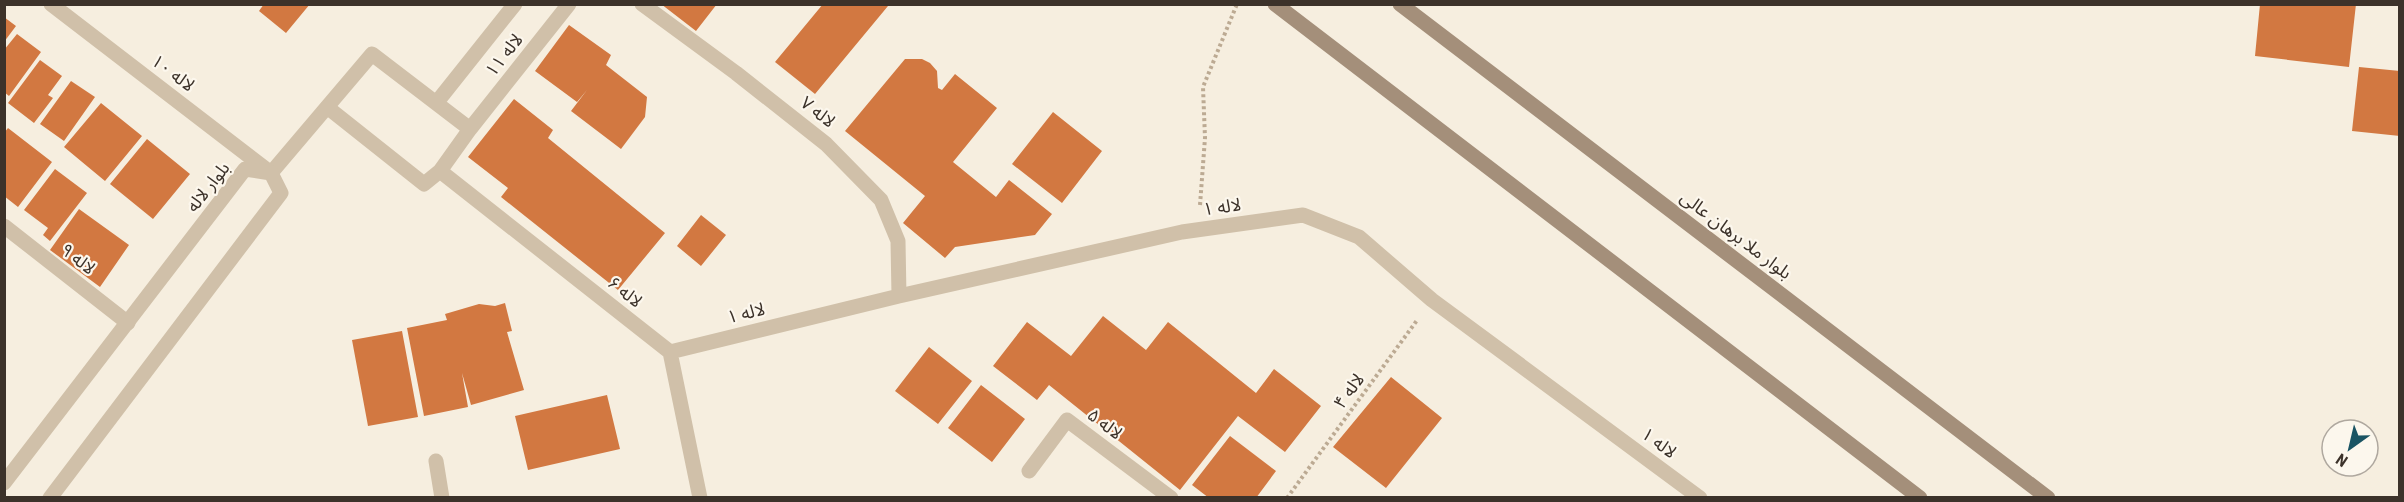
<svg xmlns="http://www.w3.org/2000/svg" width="2404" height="502" viewBox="0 0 2404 502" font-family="'Roboto Condensed','Noto Sans Arabic',sans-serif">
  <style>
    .building { fill: #d27841 }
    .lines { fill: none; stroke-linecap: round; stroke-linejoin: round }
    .path { stroke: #bcaa93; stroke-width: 4; stroke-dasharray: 3 3; stroke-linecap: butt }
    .minor { stroke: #d0c0a9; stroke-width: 15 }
    .tertiary { stroke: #d0c0a9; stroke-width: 15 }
    .secondary { stroke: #a48f7a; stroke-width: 15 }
    .labels { text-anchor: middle; stroke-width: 4.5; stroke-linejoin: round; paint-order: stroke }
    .street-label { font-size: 18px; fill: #3c322a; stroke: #fcf7ed }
  </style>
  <rect width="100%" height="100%" fill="#f6eedf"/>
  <path class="building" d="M 264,4 L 310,4 L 286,33 L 259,11 Z
    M 661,4 L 717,4 L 696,31 Z
    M 823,4 L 888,6 L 815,94 L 775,62 Z
    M 2260,4 L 2356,4 L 2349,67 L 2255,56 Z
    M 4,17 L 16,26 L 4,42 Z
    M 569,25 L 611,55 L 606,65 L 647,97 L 645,117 L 621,149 L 571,111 L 587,90 L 577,102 L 535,71 Z
    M 17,34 L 41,52 L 9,96 L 4,92 L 4,50 Z
    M 905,59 L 922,59 L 930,63 L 937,71 L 938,88 L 942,90 L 955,74 L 997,108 L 953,162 L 996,197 L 1009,180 L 1052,214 L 1035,235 L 955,247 L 945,258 L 903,223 L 925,196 L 845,131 Z
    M 40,60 L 62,76 L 48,95 L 53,98 L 34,123 L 8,103 Z
    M 2359,67 L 2400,71 L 2400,136 L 2352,131 Z
    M 71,81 L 95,97 L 64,141 L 40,124 Z
    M 514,99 L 553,130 L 548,138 L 665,233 L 618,290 L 501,197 L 508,188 L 468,157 Z
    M 101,103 L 142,136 L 105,181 L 64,147 Z
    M 1053,112 L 1102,151 L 1062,203 L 1012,164 Z
    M 8,128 L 52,162 L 18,207 L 4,196 L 4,133 Z
    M 147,139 L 190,174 L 153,219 L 110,184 Z
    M 55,169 L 87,193 L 50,241 L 43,235 L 48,228 L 24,210 Z
    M 79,209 L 129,245 L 100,287 L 50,250 Z
    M 701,215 L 726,235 L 701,266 L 677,246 Z
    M 505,303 L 512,331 L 507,332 L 524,390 L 471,405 L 462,373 L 468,407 L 424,416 L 407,328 L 447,320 L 445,314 L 479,304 L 495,306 Z
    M 1103,316 L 1146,350 L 1168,322 L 1256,393 L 1274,369 L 1321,406 L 1285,452 L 1238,416 L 1180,490 L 1049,385 L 1037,400 L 993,366 L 1027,322 L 1071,356 Z
    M 402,331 L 418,417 L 368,426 L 352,340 Z
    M 929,347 L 972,381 L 938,424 L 895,391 Z
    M 1391,377 L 1442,418 L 1386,488 L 1333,447 Z
    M 981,385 L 1025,419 L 992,462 L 948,428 Z
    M 607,395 L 620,449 L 528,470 L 515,416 Z
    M 1230,436 L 1276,471 L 1256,498 L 1209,498 L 1192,485 Z"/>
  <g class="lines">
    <path class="path" d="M 1200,205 L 1205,138 L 1203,87 L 1237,4
      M 1287,498 L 1418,319"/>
    <path class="minor" d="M 51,4 L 271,173 L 327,107
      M 642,4 L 736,73 L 826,144 L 881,200 L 898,241 L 899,296
      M 372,54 L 470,129 L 440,171 L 424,184 L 327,107 Z
      M 437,102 L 515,4
      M 470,129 L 569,4
      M 440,171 L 670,352 L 700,498
      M 4,226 L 128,323
      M 670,352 L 899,296 L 1182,232 L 1303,215 L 1359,237 L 1432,300 L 1700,498
      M 436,461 L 442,498
      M 1029,471 L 1067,420 L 1171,498"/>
    <path class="tertiary" d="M 4,483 L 245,169 L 271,173 L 281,193 L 50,498"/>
    <path class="secondary" d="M 1275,4 L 1920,498
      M 1400,4 L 2048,498"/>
  </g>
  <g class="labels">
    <g class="street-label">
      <text transform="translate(504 55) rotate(-52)" y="6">لاله ۱۱</text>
      <text transform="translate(173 73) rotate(37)" y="6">لاله ۱۰</text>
      <text transform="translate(818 112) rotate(38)" y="6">لاله ۷</text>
      <text transform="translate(208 187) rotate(-52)" y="6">بلوار لاله</text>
      <text transform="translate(1222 207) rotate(-8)" y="6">لاله ۱</text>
      <text transform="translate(1736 235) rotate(37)" y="6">بلوار ملا برهان عالی</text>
      <text transform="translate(78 259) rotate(38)" y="6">لاله ۹</text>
      <text transform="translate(625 292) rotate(38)" y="6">لاله ۶</text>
      <text transform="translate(746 313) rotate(-14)" y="6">لاله ۱</text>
      <text transform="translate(1349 391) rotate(-54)" y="6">لاله ۴</text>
      <text transform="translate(1105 424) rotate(37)" y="6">لاله ۵</text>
      <text transform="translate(1659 443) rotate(36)" y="6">لاله ۱</text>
    </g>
  </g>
  <rect width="2404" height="502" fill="none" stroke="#3c322a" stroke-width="12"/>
  <g transform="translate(2350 448) rotate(214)"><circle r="28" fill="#fcf7ed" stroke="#afa89f" stroke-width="1.5"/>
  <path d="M0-4.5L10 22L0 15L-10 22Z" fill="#1a5463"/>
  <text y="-9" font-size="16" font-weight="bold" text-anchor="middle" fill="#3c322a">N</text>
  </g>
</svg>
